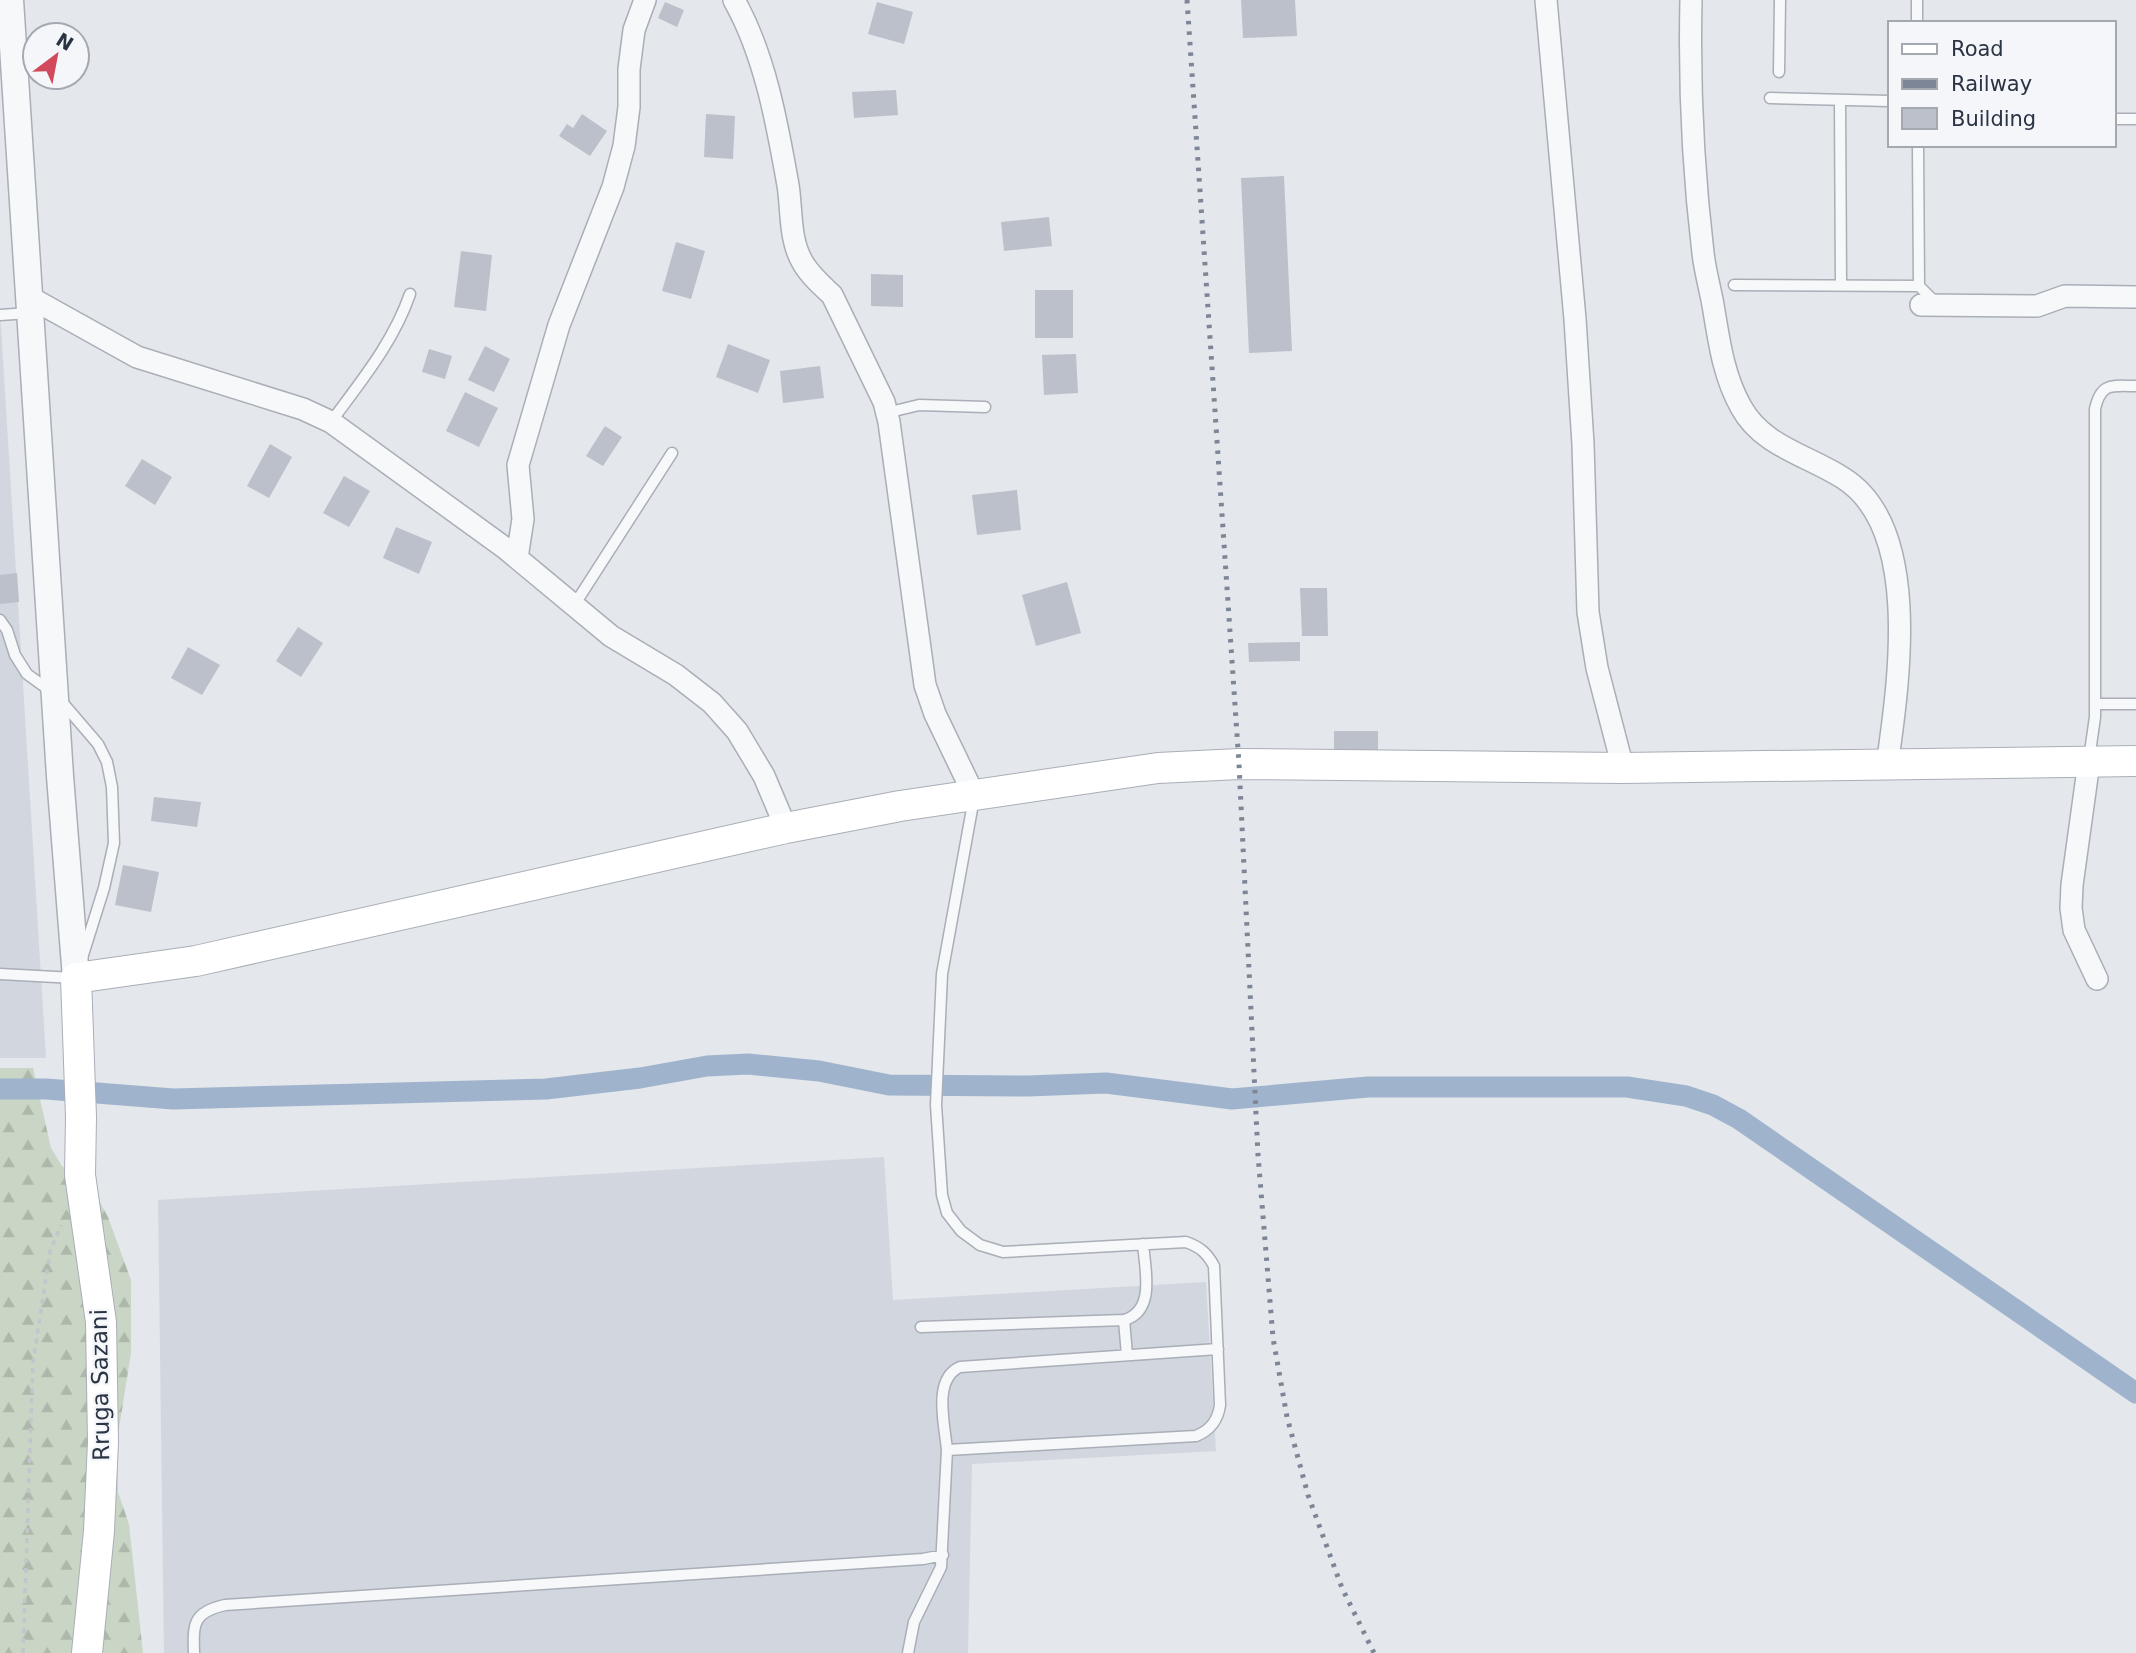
<svg xmlns="http://www.w3.org/2000/svg" width="2136" height="1653" viewBox="0 0 2136 1653" font-family="'DejaVu Sans',sans-serif">
  <style>
    .built { fill: #d2d6de }
    .forest { fill: url(#forest-firs) }
    .lines { fill: none; stroke-linecap: round; stroke-linejoin: round }
    .canal { stroke: #9fb4cc; stroke-width: 21 }
    .building { fill: #bbc0ca }
    .service-casing { stroke: #a9aeb7; stroke-width: 13 }
    .minor-casing { stroke: #a9aeb7; stroke-width: 24 }
    .tertiary-casing { stroke: #a9aeb7; stroke-width: 29 }
    .secondary-casing { stroke: #a9aeb7; stroke-width: 32 }
    .path { stroke: #c2c5cb; stroke-width: 3.5; stroke-dasharray: 5 5; stroke-linecap: butt }
    .service { stroke: #f7f8fa; stroke-width: 10 }
    .minor { stroke: #f7f8fa; stroke-width: 21 }
    .tertiary { stroke: #f7f8fa; stroke-width: 26 }
    .secondary { stroke: #fff; stroke-width: 30 }
    .rail { stroke: #7d8696; stroke-width: 5; stroke-dasharray: 3.5 7; stroke-linecap: butt }
    .labels { text-anchor: middle; stroke-width: 5; stroke-linejoin: round; paint-order: stroke }
    .street-label { font-size: 23px; fill: #2b3445; stroke: #f4f6f9 }
  </style>
  <defs>
    <pattern id="forest-firs" width="22" height="20" patternUnits="userSpaceOnUse" patternTransform="scale(1.75)"><rect width="22" height="20" fill="#c9d6c5"/><path d="M5 1l3.5 6h-7zM16 11l3.5 6h-7z" fill="#adb8ab"/></pattern>
  </defs>
  <rect width="100%" height="100%" fill="#e4e7ec"/>
  <path class="built" d="M 0,311 L 46,1058 L 0,1058 Z
    M 884,1157 L 893,1300 L 1206,1282 L 1216,1451 L 972,1464 L 968,1653 L 164,1653 L 158,1200 Z"/>
  <path class="forest" d="M 0,1068 L 33,1068 L 51,1148 L 62,1166 L 91,1186 L 108,1217 L 131,1280 L 131,1353 L 117,1441 L 118,1492 L 129,1524 L 143,1653 L 0,1653 Z"/>
  <g class="lines">
    <path class="canal" d="M 0,1089 L 46,1089 L 173,1099 L 546,1089 L 640,1078 L 707,1066 L 748,1064 L 819,1071 L 889,1085 L 1028,1086 L 1106,1083 L 1232,1099 L 1368,1087 L 1627,1087 L 1686,1096 L 1713,1105 L 1739,1119 L 2136,1393"/>
  </g>
  <path class="building" d="M 1241,0 L 1295,0 L 1297,36 L 1243,38 Z
    M 665,2 L 684,10 L 677,27 L 658,18 Z
    M 877,2 L 913,12 L 904,44 L 868,34 Z
    M 896,90 L 898,115 L 854,118 L 852,92 Z
    M 582,114 L 607,131 L 590,156 L 559,136 L 567,124 L 573,128 Z
    M 706,114 L 735,116 L 733,159 L 704,157 Z
    M 1284,176 L 1292,351 L 1249,353 L 1241,178 Z
    M 1049,217 L 1052,246 L 1004,251 L 1001,222 Z
    M 676,242 L 705,251 L 691,299 L 662,291 Z
    M 461,251 L 492,255 L 486,311 L 454,307 Z
    M 871,274 L 903,275 L 903,307 L 871,306 Z
    M 1035,290 L 1073,290 L 1073,338 L 1035,338 Z
    M 728,344 L 770,360 L 758,393 L 716,377 Z
    M 485,346 L 510,359 L 494,392 L 468,380 Z
    M 429,349 L 452,356 L 445,379 L 422,372 Z
    M 1076,354 L 1078,393 L 1044,395 L 1042,355 Z
    M 820,366 L 824,398 L 783,403 L 780,371 Z
    M 465,392 L 498,408 L 479,447 L 446,431 Z
    M 605,426 L 622,437 L 603,466 L 586,456 Z
    M 270,444 L 292,457 L 269,498 L 247,486 Z
    M 142,459 L 172,477 L 155,505 L 125,486 Z
    M 344,476 L 370,491 L 349,527 L 323,513 Z
    M 1017,490 L 1021,530 L 977,535 L 972,495 Z
    M 396,527 L 432,542 L 419,574 L 383,558 Z
    M 17,573 L 19,602 L 0,604 L 0,575 Z
    M 1067,582 L 1081,633 L 1036,646 L 1022,595 Z
    M 1300,588 L 1327,588 L 1328,636 L 1302,636 Z
    M 298,627 L 323,643 L 301,677 L 276,661 Z
    M 1300,642 L 1300,661 L 1249,662 L 1248,643 Z
    M 188,647 L 220,665 L 202,695 L 171,678 Z
    M 1334,731 L 1378,731 L 1378,754 L 1334,756 Z
    M 154,797 L 201,802 L 197,827 L 151,821 Z
    M 123,865 L 159,872 L 151,912 L 115,905 Z"/>
  <g class="lines">
    <g class="service-casing">
      <path id="service" d="M 1917,0 L 1917,23
        M 1779,72 L 1780,0
        M 1770,98 L 1889,101
        M 1840,100 L 1841,285
        M 2113,119 L 2136,119
        M 1918,145 L 1919,286
        M 1734,285 L 1919,286 L 1937,304
        M 0,315 L 29,313
        M 886,413 L 919,405 L 985,407
        M 331,422 C 361,381 393,343 410,294
        M 573,607 L 672,453
        M 0,620 L 7,630 L 15,655 L 27,674 L 56,695 L 98,744 L 107,762 L 112,787 L 114,843 L 104,888 L 82,958
        M 2095,704 L 2136,704
        M 2089,759 L 2095,717 L 2095,409 C 2101,382 2112,386 2136,386
        M 0,974 L 74,978
        M 1124,1320 L 1127,1355
        M 921,1327 L 1124,1320 C 1156,1311 1145,1269 1143,1244
        M 947,1450 C 945,1426 932,1379 960,1367 L 1218,1349
        M 194,1653 C 193,1624 193,1612 225,1605 L 923,1559 L 943,1555
        M 908,1653 L 914,1622 L 941,1567 L 947,1450 L 1196,1436 C 1211,1430 1218,1420 1220,1405 L 1214,1266 C 1207,1253 1200,1247 1186,1242 L 1003,1252 L 980,1245 L 961,1231 L 947,1213 L 942,1195 L 936,1105 L 942,974 L 974,798"/>
    </g>
    <g class="minor-casing">
      <path id="minor" d="M 734,0 C 765,55 777,123 788,185 C 792,210 789,240 803,263 C 810,275 821,285 832,295 L 884,402 L 889,422 L 925,685 L 935,714 L 974,795
        M 1546,0 L 1575,319 L 1583,444 L 1588,612 L 1597,668 L 1623,768
        M 1691,0 C 1689,85 1693,169 1703,253 C 1705,271 1710,288 1713,305 C 1719,340 1723,375 1741,407 C 1762,446 1807,455 1843,478 C 1923,528 1898,687 1887,766
        M 31,298 L 137,357 L 303,409 L 331,422 L 505,548 L 611,636 L 676,675 L 712,703 L 737,731 L 764,776 L 786,828
        M 1921,305 L 2037,306 L 2065,296 L 2136,297
        M 517,558 L 523,519 L 518,465 L 559,325 L 613,187 L 624,146 L 629,107 L 629,69 L 634,30 L 645,0
        M 2089,762 L 2072,885 L 2071,908 L 2074,930 L 2097,979"/>
    </g>
    <g class="tertiary-casing">
      <path id="tertiary" d="M 10,0 L 60,776 L 76,978"/>
    </g>
    <g class="secondary-casing">
      <path id="secondary" d="M 87,1653 L 99,1531 L 103,1442 L 101,1322 L 80,1175 L 81,1117 L 76,978 L 196,961 L 786,828 L 900,806 L 1158,768 L 1239,764 L 1623,768 L 2136,761"/>
    </g>
    <path class="path" d="M 23,1653 L 33,1362 L 50,1252 L 61,1225"/>
    <use href="#service" class="service"/>
    <use href="#minor" class="minor"/>
    <use href="#tertiary" class="tertiary"/>
    <use href="#secondary" class="secondary"/>
    <path class="rail" d="M 1187,0 L 1239,764 L 1258,1155 L 1273,1338 L 1287,1417 L 1308,1495 L 1342,1588 L 1374,1653"/>
  </g>
  <g class="labels">
    <g class="street-label">
      <text transform="translate(100 1385) rotate(-91)" y="8">Rruga Sazani</text>
    </g>
  </g>
  <rect x="1888" y="21" width="228" height="126" fill="#f4f6f9" stroke="#a4a8b1" stroke-width="2"/>
  <rect x="1902" y="44" width="35" height="10" fill="#ffffff" stroke="#a4a8b1" stroke-width="2"/>
  <text x="1951" y="56" font-size="21" fill="#2b3445">Road</text>
  <rect x="1902" y="79" width="35" height="10" fill="#7d8696" stroke="#a4a8b1" stroke-width="2"/>
  <text x="1951" y="91" font-size="21" fill="#2b3445">Railway</text>
  <rect x="1902" y="108" width="35" height="21" fill="#bbc0ca" stroke="#a4a8b1" stroke-width="2"/>
  <text x="1951" y="126" font-size="21" fill="#2b3445">Building</text>
  <g transform="translate(56 56) rotate(32)"><circle r="33" fill="#f4f6f9" stroke="#a4a8b1" stroke-width="2"/>
  <path d="M0-5L12 26L0 18L-12 26Z" fill="#d1495b"/>
  <text y="-10" font-size="19" font-weight="bold" text-anchor="middle" fill="#2b3445">N</text>
  </g>
</svg>
